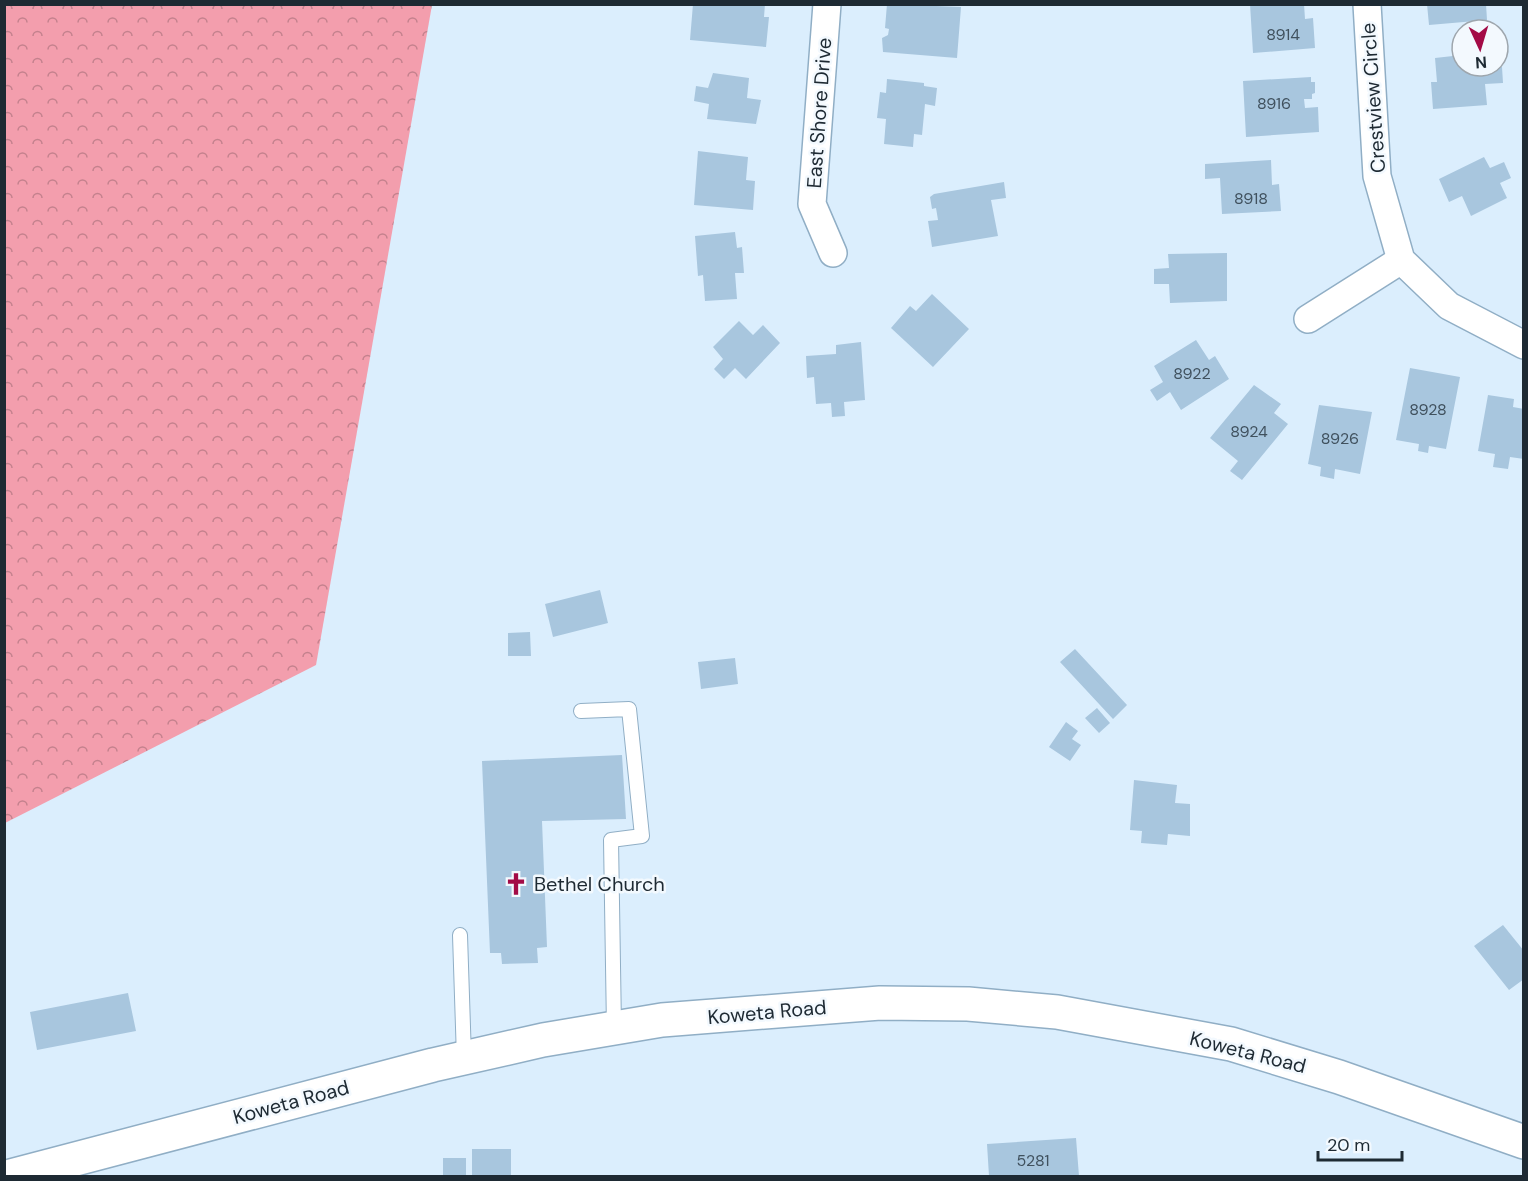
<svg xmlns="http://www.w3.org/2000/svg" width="1528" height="1181" viewBox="0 0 1528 1181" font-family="'DM Sans',sans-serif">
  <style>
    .forest { fill: url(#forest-crowns) }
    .building { fill: #a8c6de }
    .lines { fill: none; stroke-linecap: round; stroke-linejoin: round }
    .service-casing { stroke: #90aec5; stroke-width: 16 }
    .minor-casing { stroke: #90aec5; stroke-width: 30 }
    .tertiary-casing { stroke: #90aec5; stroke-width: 36 }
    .service { stroke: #fff; stroke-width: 14 }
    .minor { stroke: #fff; stroke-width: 27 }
    .tertiary { stroke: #fff; stroke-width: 33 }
    .labels { text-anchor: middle; stroke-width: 5; stroke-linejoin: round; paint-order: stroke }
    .number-label { font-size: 16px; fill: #40515e }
    .street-label { font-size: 20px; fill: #1e2a33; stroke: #f3f9fe }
    .poi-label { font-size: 20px; fill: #1e2a33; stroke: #f3f9fe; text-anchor: start }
  </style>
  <defs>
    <pattern id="forest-crowns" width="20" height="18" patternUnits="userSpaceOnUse" patternTransform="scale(1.5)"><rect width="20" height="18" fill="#f39ead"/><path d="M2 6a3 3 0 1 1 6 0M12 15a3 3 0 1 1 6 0" fill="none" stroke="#c4818d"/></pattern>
  </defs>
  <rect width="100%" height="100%" fill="#dbeefd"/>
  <path class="forest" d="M 5,4 L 432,5 L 316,665 L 5,823 Z"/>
  <path class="building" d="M 693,4 L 765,4 L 764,17 L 769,17 L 766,47 L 690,40 Z
    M 887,4 L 961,7 L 957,58 L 883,52 L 882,38 L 888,35 L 889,29 L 885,28 Z
    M 1250,4 L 1304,4 L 1305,19 L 1313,18 L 1315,48 L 1253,53 Z
    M 1427,4 L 1486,4 L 1487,20 L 1429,25 Z
    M 1462,55 L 1462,66 L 1484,66 L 1484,69 L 1502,67 L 1503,83 L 1485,84 L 1487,105 L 1433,109 L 1431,82 L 1437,82 L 1435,58 Z
    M 713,73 L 749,78 L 747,98 L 761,100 L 756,124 L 707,119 L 709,104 L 694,101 L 696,86 L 708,88 Z
    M 1311,77 L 1311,82 L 1315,82 L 1315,93 L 1312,94 L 1312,99 L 1304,99 L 1305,108 L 1318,107 L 1319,132 L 1246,137 L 1243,81 Z
    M 887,79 L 924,83 L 924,86 L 937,88 L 935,106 L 925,104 L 922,135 L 914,134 L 913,147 L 884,144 L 886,119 L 877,118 L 880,92 L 886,93 Z
    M 698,151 L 748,157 L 746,180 L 755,181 L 753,210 L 694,205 Z
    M 1484,157 L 1490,168 L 1504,162 L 1511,178 L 1500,183 L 1507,198 L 1471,216 L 1462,196 L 1449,202 L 1439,179 Z
    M 1271,160 L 1272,185 L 1279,184 L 1281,211 L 1222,214 L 1220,178 L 1205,179 L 1205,164 Z
    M 1004,182 L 1006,198 L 991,200 L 998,236 L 932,247 L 928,221 L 938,220 L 936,208 L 932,209 L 930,197 L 934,194 Z
    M 735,232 L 737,248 L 742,247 L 744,273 L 735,273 L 737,299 L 705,301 L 703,275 L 698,276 L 695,236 Z
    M 1227,253 L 1227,301 L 1170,303 L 1169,284 L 1154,284 L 1154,269 L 1169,268 L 1168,254 Z
    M 932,294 L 969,329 L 933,367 L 891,328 L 910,306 L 916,311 Z
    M 739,321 L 753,335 L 763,325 L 780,343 L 746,379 L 735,368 L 724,379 L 714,369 L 723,359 L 713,347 Z
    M 1196,340 L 1209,360 L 1215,356 L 1229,379 L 1181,410 L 1170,392 L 1157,401 L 1150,390 L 1163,382 L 1154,366 Z
    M 861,342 L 865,400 L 844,402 L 845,416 L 832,417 L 831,403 L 816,404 L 814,377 L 807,378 L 806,356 L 836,354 L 836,345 Z
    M 1410,368 L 1460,377 L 1446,449 L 1429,446 L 1428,453 L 1418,451 L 1419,444 L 1396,440 Z
    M 1254,385 L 1281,404 L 1274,413 L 1288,424 L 1242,480 L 1230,471 L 1238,461 L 1210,438 Z
    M 1488,395 L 1514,399 L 1513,407 L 1524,409 L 1524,459 L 1510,457 L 1508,469 L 1493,467 L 1495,454 L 1478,451 Z
    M 1319,405 L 1372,412 L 1360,474 L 1335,469 L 1334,479 L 1320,476 L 1321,467 L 1308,464 Z
    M 600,590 L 608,623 L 553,637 L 545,604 Z
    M 530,632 L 531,656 L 508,656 L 508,633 Z
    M 1075,649 L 1127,705 L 1113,719 L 1060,662 Z
    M 735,658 L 738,684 L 701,689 L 698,662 Z
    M 1097,708 L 1110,723 L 1099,733 L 1085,718 Z
    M 1066,722 L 1078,731 L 1072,739 L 1081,745 L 1070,761 L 1049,747 Z
    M 622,755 L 626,819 L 542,821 L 547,947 L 537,948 L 538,963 L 502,964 L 501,953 L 490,953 L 482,761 Z
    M 1134,780 L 1177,785 L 1175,803 L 1190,804 L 1190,836 L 1168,834 L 1167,845 L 1141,843 L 1142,831 L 1130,830 Z
    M 1503,925 L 1524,951 L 1524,979 L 1509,990 L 1474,946 Z
    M 128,993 L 136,1031 L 37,1050 L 30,1012 Z
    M 1076,1138 L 1079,1176 L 989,1176 L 987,1144 Z
    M 472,1149 L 511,1149 L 511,1176 L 472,1176 Z
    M 443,1158 L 466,1158 L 466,1176 L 443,1176 Z"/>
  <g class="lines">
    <g class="service-casing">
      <path id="service" d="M 581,711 L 629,709 L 642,836 L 611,840 L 614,1028
        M 460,935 L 464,1058"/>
    </g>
    <g class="minor-casing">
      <path id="minor" d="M 827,4 L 812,204 L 833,253
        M 1367,4 L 1377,176 L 1401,260 L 1449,306 L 1524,345
        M 1308,319 L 1401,260"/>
    </g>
    <g class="tertiary-casing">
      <path id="tertiary" d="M 11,1176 L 433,1065 L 543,1040 L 662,1020 L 880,1003 L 968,1004 L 1057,1012 L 1231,1044 L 1339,1077 L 1524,1142"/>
    </g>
    <use href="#service" class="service"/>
    <use href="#minor" class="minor"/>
    <use href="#tertiary" class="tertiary"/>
  </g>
  <defs>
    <g id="church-bare" transform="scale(1.8)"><path d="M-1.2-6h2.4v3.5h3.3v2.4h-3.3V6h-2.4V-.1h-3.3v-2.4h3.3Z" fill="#a30b46" stroke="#f3f9fe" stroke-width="2.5" paint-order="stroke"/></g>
  </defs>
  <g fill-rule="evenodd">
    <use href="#church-bare" x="516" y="884"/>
  </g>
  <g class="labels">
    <g class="number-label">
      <text x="1283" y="40">8914</text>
      <text x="1274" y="109">8916</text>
      <text x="1251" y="204">8918</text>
      <text x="1192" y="379">8922</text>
      <text x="1428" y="415">8928</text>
      <text x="1249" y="437">8924</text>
      <text x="1340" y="444">8926</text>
      <text x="1033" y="1166">5281</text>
    </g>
    <g class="street-label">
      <text transform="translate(1373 98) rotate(-94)" y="7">Crestview Circle</text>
      <text transform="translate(819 113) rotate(-86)" y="7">East Shore Drive</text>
      <text transform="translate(767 1012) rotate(-5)" y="7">Koweta Road</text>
      <text transform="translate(1248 1052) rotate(14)" y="7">Koweta Road</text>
      <text transform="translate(291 1102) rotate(-15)" y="7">Koweta Road</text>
    </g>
    <g class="poi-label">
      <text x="534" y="891">Bethel Church</text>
    </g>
  </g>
  <rect width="1528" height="1181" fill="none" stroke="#1e2a33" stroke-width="12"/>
  <g transform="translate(1480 48) rotate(176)"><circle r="28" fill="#f3f9fe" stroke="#9ea6ad" stroke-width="1.5"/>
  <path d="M0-4.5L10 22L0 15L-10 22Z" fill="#a30b46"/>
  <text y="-9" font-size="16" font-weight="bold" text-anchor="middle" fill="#1e2a33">N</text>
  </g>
  <path d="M1318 1151v9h84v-9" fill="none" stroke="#1e2a33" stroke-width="3"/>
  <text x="1327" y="1151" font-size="18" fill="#1e2a33" stroke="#f3f9fe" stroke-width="4.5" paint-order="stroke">20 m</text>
</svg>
